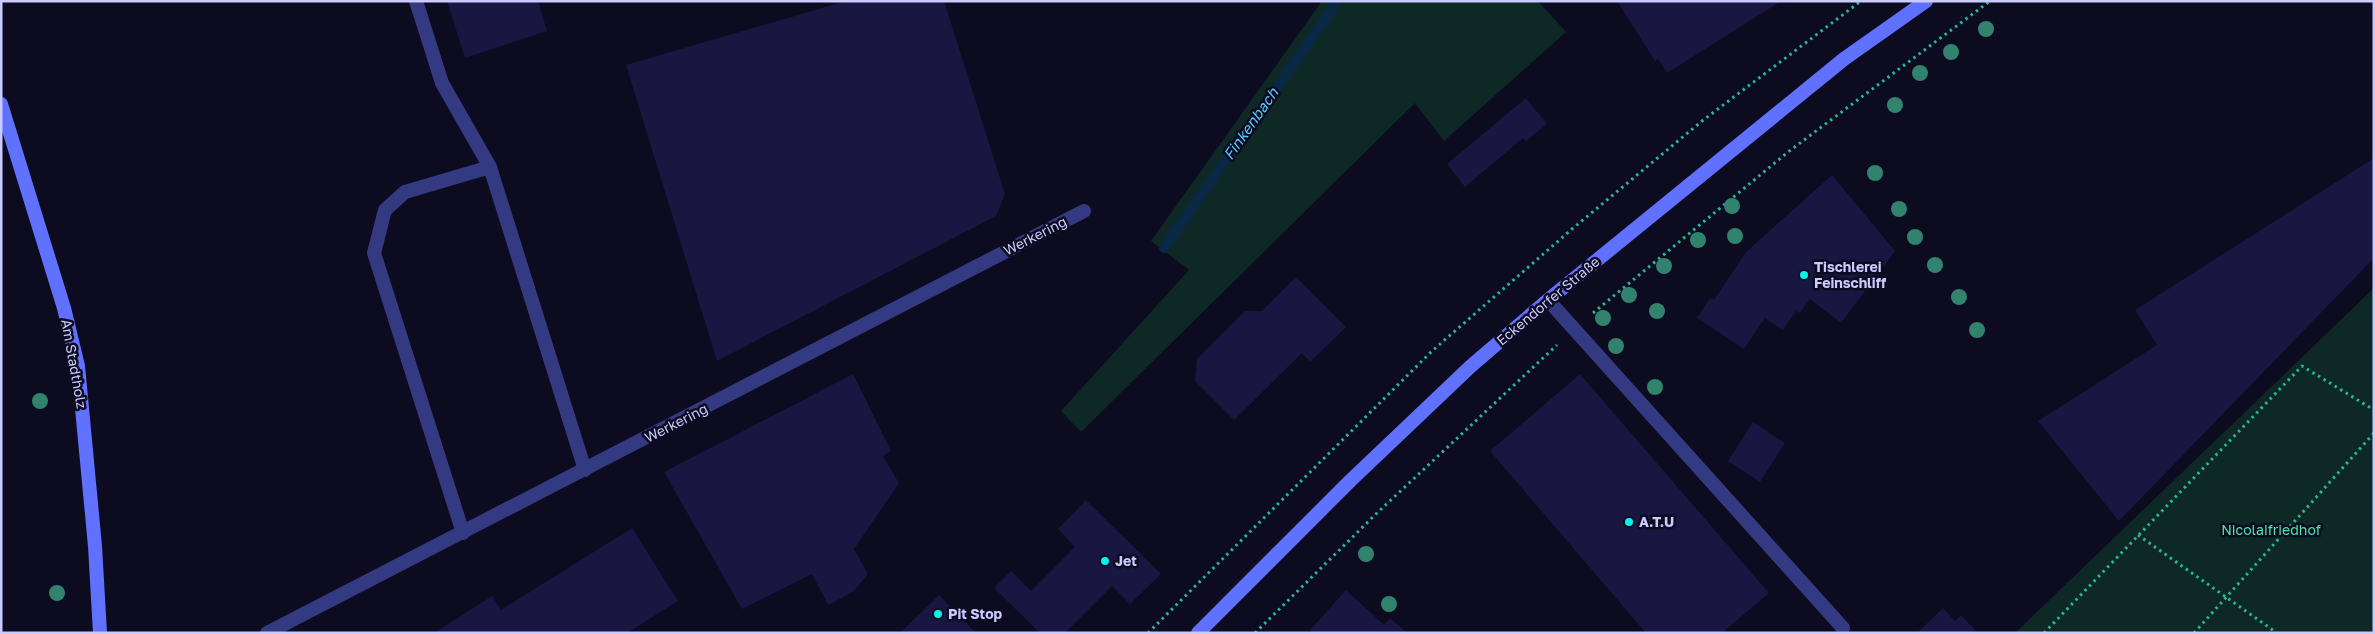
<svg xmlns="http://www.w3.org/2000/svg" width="2375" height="634" viewBox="0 0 2375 634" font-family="'Golos Text',sans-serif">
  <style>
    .green { fill: #0e2925 }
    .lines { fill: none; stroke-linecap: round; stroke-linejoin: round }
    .stream { stroke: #092845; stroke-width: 10 }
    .building { fill: #191641 }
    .path { stroke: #26b69a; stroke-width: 3; stroke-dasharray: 2.5 4; stroke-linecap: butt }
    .service { stroke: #333a81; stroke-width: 14 }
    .minor { stroke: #333a81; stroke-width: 14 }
    .secondary { stroke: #6071ff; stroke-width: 14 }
    .tree { fill: #31836d }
    .poi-dot { fill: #00f4ed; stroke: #0c0b1f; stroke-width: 2 }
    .labels { text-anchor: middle; stroke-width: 5; stroke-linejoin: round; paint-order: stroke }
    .street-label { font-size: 14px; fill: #c9caff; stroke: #0c0b1f }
    .poi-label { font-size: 14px; font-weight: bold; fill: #c9caff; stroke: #0c0b1f; text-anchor: start }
    .park-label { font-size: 14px; fill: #4fe5ac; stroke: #0c0b1f }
    .water-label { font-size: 15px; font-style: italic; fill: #57c7ff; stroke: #0c0b1f }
  </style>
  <rect width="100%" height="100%" fill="#0c0b1f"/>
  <path class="green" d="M 1322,1 L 1538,1 L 1566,32 L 1444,141 L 1415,103 L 1081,432 L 1061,411 L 1189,270 L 1151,241 Z
    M 2374,288 L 2374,633 L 2015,633 Z"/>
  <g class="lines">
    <path class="stream" d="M 1164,248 L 1338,1"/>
  </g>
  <path class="building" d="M 447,1 L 538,1 L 547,31 L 465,58 Z
    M 846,1 L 944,1 L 1005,194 L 996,216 L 717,361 L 626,65 Z
    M 1617,1 L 1781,1 L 1667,73 L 1658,59 L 1655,61 Z
    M 1526,98 L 1547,124 L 1526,141 L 1523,138 L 1465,187 L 1447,164 Z
    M 2374,158 L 2374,258 L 2119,521 L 2038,421 L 2157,345 L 2135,310 Z
    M 1832,175 L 1895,251 L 1841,323 L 1810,299 L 1800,313 L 1796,311 L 1783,330 L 1765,318 L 1744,349 L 1697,318 L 1710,298 L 1714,300 L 1746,252 Z
    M 1296,277 L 1346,327 L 1310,362 L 1302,353 L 1234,420 L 1195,381 L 1197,359 L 1245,311 L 1262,311 Z
    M 853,374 L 891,451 L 883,456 L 899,483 L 854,549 L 868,574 L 853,592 L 828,605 L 812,574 L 742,609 L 664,472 Z
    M 1580,374 L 1769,593 L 1722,633 L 1646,633 L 1490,451 Z
    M 1753,422 L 1785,443 L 1760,482 L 1728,461 Z
    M 1086,500 L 1161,574 L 1130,604 L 1112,586 L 1065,633 L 1040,633 L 994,588 L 1011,571 L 1031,591 L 1075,547 L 1058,529 Z
    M 632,528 L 678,601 L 627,633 L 434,633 L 492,596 L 501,610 Z
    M 1346,590 L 1384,625 L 1390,618 L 1407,633 L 1313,633 L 1310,630 Z
    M 939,595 L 976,633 L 900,633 Z
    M 1943,608 L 1955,621 L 1961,615 L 1976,631 L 1973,633 L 1917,633 Z"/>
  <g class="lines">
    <path class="path" d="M 1593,313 L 1788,152 L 1990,1
      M 2138,535 L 2277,633
      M 1148,633 L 1432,351 L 1572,229 L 1702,121 L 1861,1
      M 1255,633 L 1378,512 L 1557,345
      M 2044,633 L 2302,366 L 2374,410
      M 2194,633 L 2374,433"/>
    <path class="service" d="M 416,1 L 442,83 L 490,167 L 405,192 L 385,210 L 374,253 L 463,533
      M 490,167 L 585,470
      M 1548,300 L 1843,628"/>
    <path class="minor" d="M 267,633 L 1084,211"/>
    <path class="secondary" d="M 1,104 L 64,308 L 78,366 L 95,546 L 100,633
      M 1198,633 L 1350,481 L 1471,366 L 1548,300 L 1844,59 L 1926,1"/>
  </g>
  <g class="tree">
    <circle cx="1986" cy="29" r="8"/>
    <circle cx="1951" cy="52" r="8"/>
    <circle cx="1920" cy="73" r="8"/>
    <circle cx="1895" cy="105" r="8"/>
    <circle cx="1875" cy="173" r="8"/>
    <circle cx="1732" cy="206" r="8"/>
    <circle cx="1899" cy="209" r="8"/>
    <circle cx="1735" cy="236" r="8"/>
    <circle cx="1915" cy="237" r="8"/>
    <circle cx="1698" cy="240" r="8"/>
    <circle cx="1935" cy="265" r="8"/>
    <circle cx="1664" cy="266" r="8"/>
    <circle cx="1629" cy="295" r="8"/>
    <circle cx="1959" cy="297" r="8"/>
    <circle cx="1657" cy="311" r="8"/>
    <circle cx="1603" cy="318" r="8"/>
    <circle cx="1977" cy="330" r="8"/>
    <circle cx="1616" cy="346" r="8"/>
    <circle cx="1655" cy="387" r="8"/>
    <circle cx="40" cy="401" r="8"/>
    <circle cx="1366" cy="554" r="8"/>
    <circle cx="57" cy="593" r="8"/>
    <circle cx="1389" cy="604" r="8"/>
  </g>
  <g class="poi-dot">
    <circle cx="1804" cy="275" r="5"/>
    <circle cx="1629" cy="522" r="5"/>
    <circle cx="1105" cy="561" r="5"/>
    <circle cx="938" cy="614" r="5"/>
  </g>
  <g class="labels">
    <g class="street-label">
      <text transform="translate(1035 236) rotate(-27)" y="5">Werkering</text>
      <text transform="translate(1548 301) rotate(-40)" y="5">Eckendorfer Straße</text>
      <text transform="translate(74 364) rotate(80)" y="5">Am Stadtholz</text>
      <text transform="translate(676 423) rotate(-27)" y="5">Werkering</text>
    </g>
    <g class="poi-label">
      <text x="1814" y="272">Tischlerei<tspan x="1814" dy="16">Feinschliff</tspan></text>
      <text x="1639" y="527">A.T.U</text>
      <text x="1115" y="566">Jet</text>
      <text x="948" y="619">Pit Stop</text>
    </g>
    <g class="park-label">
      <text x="2271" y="535">Nicolaifriedhof</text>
    </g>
    <g class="water-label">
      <text transform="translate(1251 124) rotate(-55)" y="5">Finkenbach</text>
    </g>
  </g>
  <rect width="2375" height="634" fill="none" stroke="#c9caff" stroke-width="5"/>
</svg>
